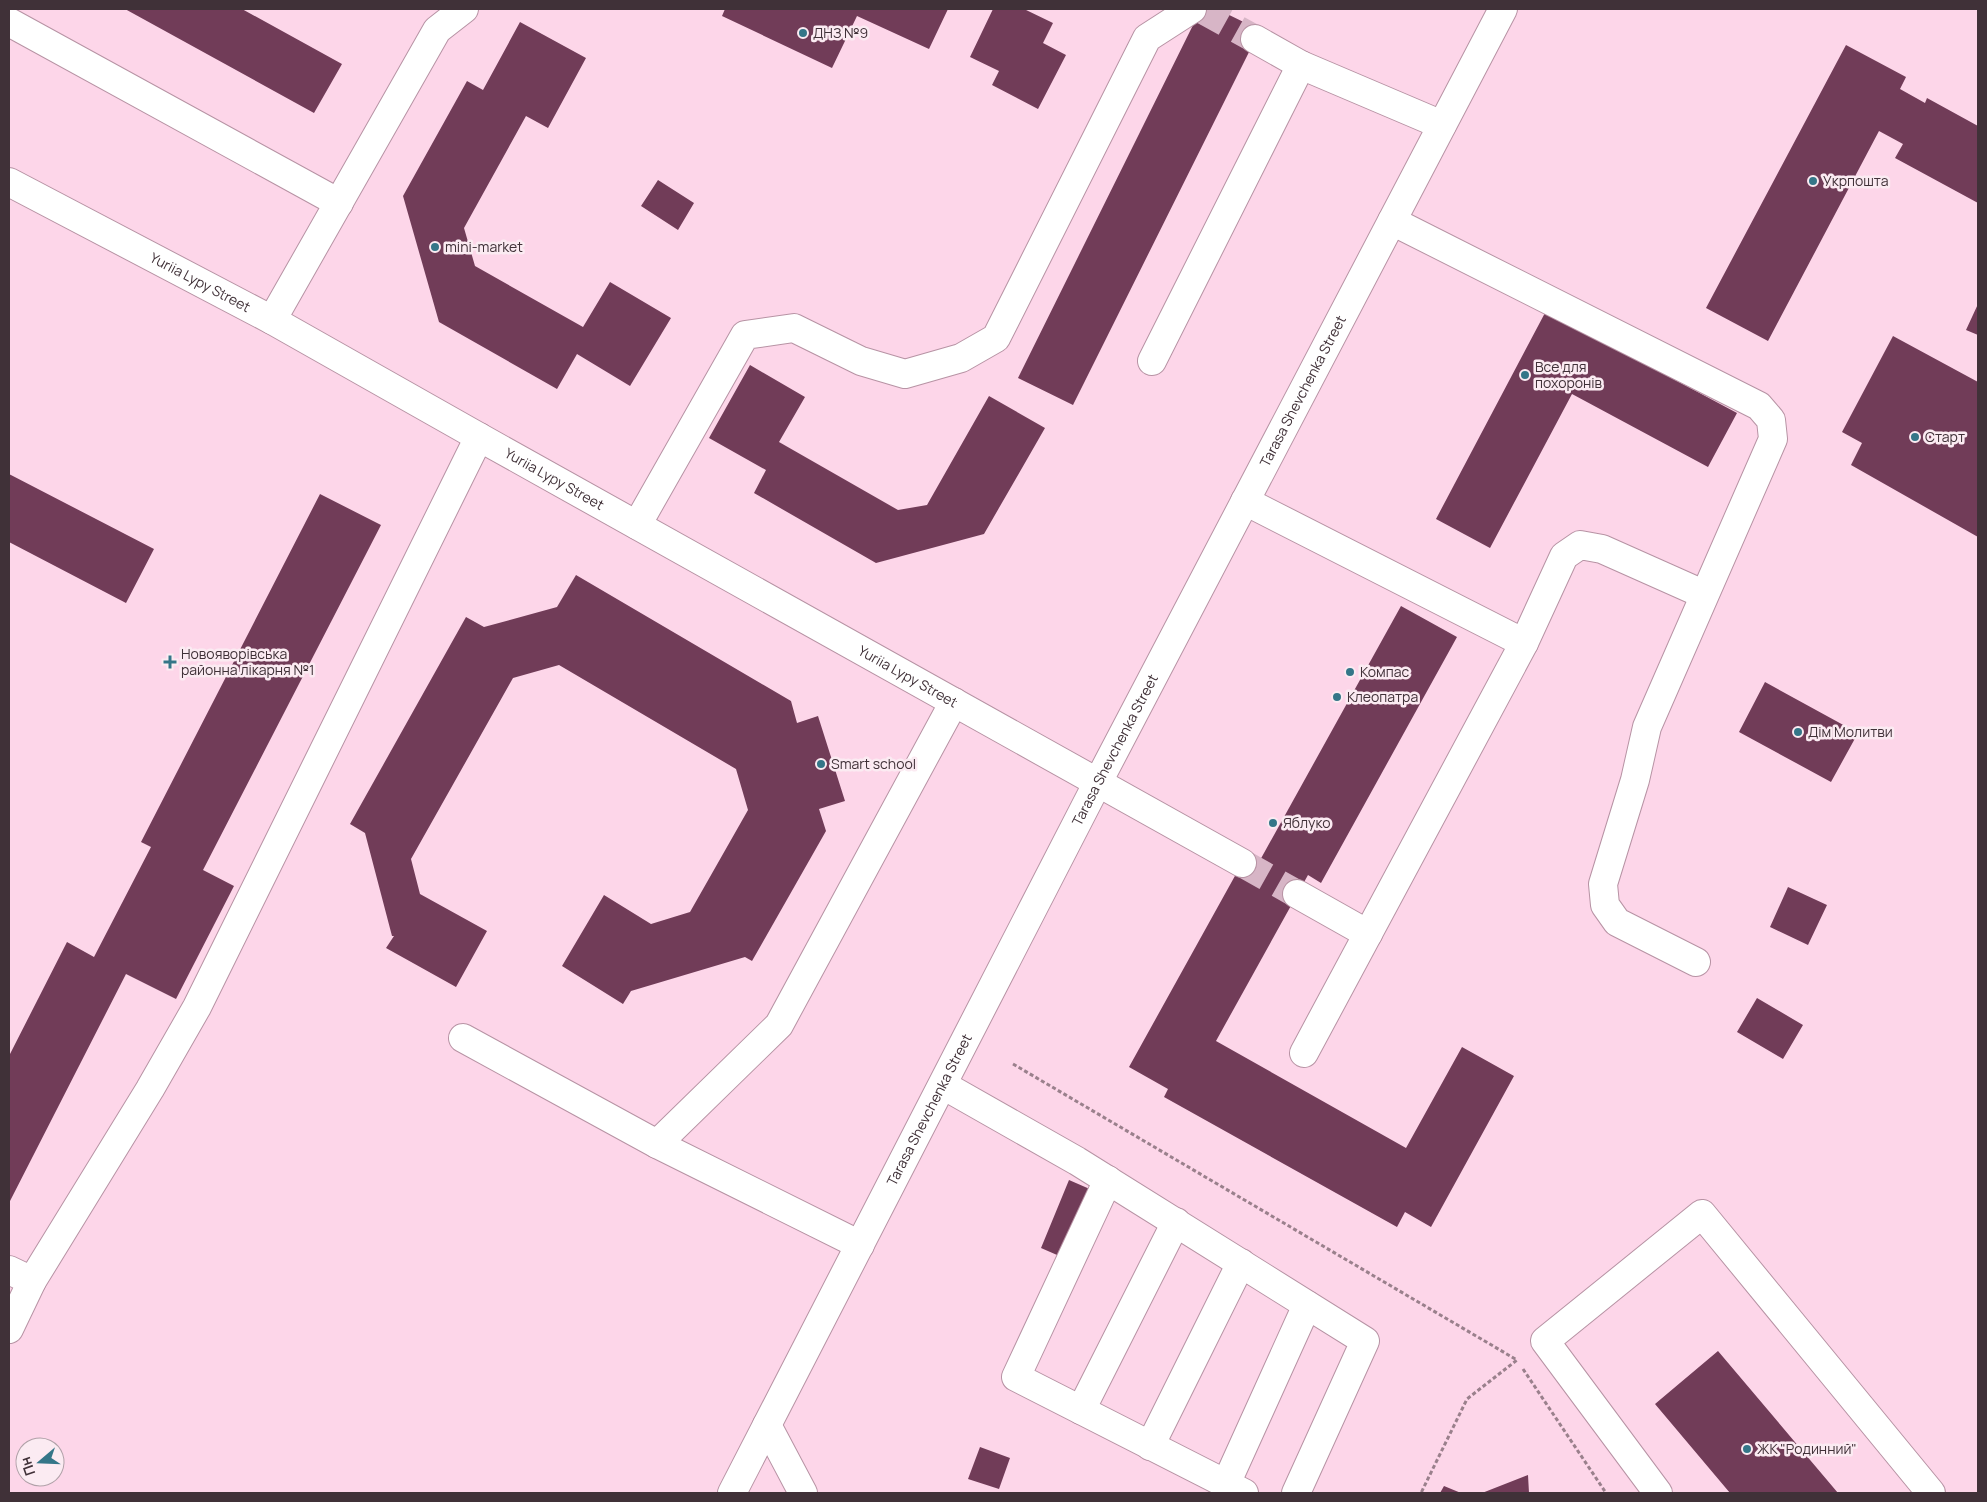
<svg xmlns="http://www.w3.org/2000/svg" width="1987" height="1502" viewBox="0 0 1987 1502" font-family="Manrope,sans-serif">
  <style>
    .building { fill: #713c58 }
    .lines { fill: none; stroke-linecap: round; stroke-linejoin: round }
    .minor-tunnel { stroke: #d7b5c6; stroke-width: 28; stroke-dasharray: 28 14; stroke-linecap: butt }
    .minor-casing { stroke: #b793a4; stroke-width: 30 }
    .path { stroke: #9a808c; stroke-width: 3; stroke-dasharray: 4 2.5; stroke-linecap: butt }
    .minor { stroke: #fff; stroke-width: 28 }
    .poi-dot { fill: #347688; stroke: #fbebf2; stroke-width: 2 }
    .labels { text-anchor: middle; stroke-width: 5; stroke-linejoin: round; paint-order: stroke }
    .poi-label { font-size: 14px; fill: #403138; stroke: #fbebf2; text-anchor: start }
    .street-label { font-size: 14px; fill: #403138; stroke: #fbebf2 }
  </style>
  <rect width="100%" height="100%" fill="#fdd6e9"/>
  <path class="building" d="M 125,9 L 242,9 L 342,64 L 314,113 Z
    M 725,9 L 948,9 L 929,49 L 857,16 L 832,68 L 722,16 Z
    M 993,9 L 1024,9 L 1053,23 L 1043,43 L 1066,55 L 1038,109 L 992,85 L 999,71 L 970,57 Z
    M 1201,9 L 1222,9 L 1221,11 L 1260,30 L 1073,405 L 1018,378 Z
    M 520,22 L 586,58 L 548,128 L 526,116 L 464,228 L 475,266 L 583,327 L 610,282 L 671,318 L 630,386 L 577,354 L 557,389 L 439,322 L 403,196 L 467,81 L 483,90 Z
    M 1846,45 L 1906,77 L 1900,89 L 1925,103 L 1927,98 L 1978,126 L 1978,203 L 1895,158 L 1903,144 L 1879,131 L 1768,341 L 1706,308 Z
    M 658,180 L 694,203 L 678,230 L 641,206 Z
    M 1978,304 L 1978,335 L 1966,330 Z
    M 1546,311 L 1737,413 L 1708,467 L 1572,394 L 1490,548 L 1436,519 Z
    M 1893,336 L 1978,382 L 1978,537 L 1851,465 L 1862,443 L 1842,432 Z
    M 750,365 L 805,397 L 779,442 L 898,510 L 927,505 L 989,396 L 1045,428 L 984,534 L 876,563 L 754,493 L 766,470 L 709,438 Z
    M 9,474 L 154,549 L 126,603 L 9,542 Z
    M 320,494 L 381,525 L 203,870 L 234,886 L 176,999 L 126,974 L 9,1203 L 9,1056 L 67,942 L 94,957 L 151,847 L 141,842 Z
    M 576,575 L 791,701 L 797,723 L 818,716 L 845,801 L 819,809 L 826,831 L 752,961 L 745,957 L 631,991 L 623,1004 L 562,966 L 604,895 L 651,924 L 690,912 L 748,810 L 736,769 L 559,665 L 513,678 L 411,859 L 420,894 L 487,931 L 456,987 L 386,948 L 394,936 L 392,936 L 365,833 L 350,824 L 466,617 L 484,627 L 557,607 Z
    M 1401,606 L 1457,637 L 1321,883 L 1308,875 L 1216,1041 L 1406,1148 L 1462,1047 L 1514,1076 L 1431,1227 L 1405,1212 L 1397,1227 L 1164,1097 L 1168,1089 L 1129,1067 L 1246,856 L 1259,862 Z
    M 1765,682 L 1858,733 L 1831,782 L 1739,732 Z
    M 1788,887 L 1827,905 L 1808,945 L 1770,927 Z
    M 1757,998 L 1803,1025 L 1783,1059 L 1737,1032 Z
    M 1069,1180 L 1092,1190 L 1064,1258 L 1041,1248 Z
    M 1718,1351 L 1838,1493 L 1730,1493 L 1655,1404 Z
    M 980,1447 L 1010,1458 L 999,1489 L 968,1479 Z
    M 1528,1475 L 1529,1493 L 1482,1493 Z
    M 1444,1486 L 1461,1493 L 1440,1493 Z"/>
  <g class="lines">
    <path class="minor-tunnel" d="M 1201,9 L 1255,39
      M 1242,863 L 1297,894"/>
    <g class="minor-casing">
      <g id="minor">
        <path d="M 9,22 L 339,203"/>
        <path d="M 1255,39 L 1301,65 L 1442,125"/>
        <path id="s1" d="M 9,182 L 272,320 L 479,437 L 1242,863"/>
        <path d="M 1392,221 L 1759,406 L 1771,420 L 1773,439 L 1647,727 L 1635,780 L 1603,884 L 1605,905 L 1617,922 L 1696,962"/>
        <path d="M 272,320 L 437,30 L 464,9"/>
        <path d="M 1152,361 L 1301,65"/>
        <path d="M 1245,501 L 1524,643"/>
        <path d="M 637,525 L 745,335 L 794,328 L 861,361 L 905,374 L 961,358 L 996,338 L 1147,38 L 1192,9"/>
        <path d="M 1297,894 L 1368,934"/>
        <path d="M 463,1038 L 657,1144 L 860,1245"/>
        <path d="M 1304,1053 L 1524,643 L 1564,556 L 1580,545 L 1602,549 L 1703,594"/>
        <path d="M 943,1085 L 1077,1161 L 1365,1341 L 1296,1493"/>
        <path d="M 657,1144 L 779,1025 L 954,702"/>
        <path d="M 1108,1180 L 1016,1377 L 1244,1493"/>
        <path d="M 9,1270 L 32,1281"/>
        <path d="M 9,1329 L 32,1281 L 150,1089 L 197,1007 L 479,437"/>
        <path d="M 1081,1410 L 1176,1222"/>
        <path d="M 767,1425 L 803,1493"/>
        <path d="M 1150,1446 L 1241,1263"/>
        <path d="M 1226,1484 L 1307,1305"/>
        <path id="s2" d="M 732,1493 L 1098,782 L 1503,9"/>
        <path d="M 1658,1493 L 1545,1341 L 1702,1214 L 1931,1493"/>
      </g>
    </g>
    <path class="path" d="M 1013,1064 L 1517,1360 L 1467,1399 L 1421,1493
      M 1523,1369 L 1606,1493"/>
    <use href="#minor" class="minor"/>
  </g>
  <g class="poi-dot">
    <circle cx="803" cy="33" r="5"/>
    <circle cx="1813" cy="181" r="5"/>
    <circle cx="435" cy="247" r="5"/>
    <circle cx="1525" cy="375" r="5"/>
    <circle cx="1915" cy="437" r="5"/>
    <path d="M167.5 654.5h5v5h5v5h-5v5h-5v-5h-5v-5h5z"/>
    <circle cx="1350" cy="672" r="5"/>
    <circle cx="1337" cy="697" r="5"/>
    <circle cx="1798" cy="732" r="5"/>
    <circle cx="821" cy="764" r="5"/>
    <circle cx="1273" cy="823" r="5"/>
    <circle cx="1747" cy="1449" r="5"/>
  </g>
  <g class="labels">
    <g class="poi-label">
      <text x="813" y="38">ДНЗ №9</text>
      <text x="1823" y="186">Укрпошта</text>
      <text x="445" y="252">mini-market</text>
      <text x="1535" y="372">Все для<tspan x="1535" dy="16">похоронів</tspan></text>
      <text x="1925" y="442">Старт</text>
      <text x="181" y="659">Новояворівська<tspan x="181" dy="16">районна лікарня №1</tspan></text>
      <text x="1360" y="677">Компас</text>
      <text x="1347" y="702">Клеопатра</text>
      <text x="1808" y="737">Дім Молитви</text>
      <text x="831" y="769">Smart school</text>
      <text x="1283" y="828">Яблуко</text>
      <text x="1757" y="1454">ЖК "Родинний"</text>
    </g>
    <g class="street-label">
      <text dy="5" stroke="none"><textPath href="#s1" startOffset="216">Yuriia Lypy Street</textPath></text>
      <text dy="5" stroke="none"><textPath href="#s2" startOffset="1241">Tarasa Shevchenka Street</textPath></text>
      <text dy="5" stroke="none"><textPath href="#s1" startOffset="621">Yuriia Lypy Street</textPath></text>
      <text dy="5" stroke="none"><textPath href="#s1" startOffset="1026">Yuriia Lypy Street</textPath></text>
      <text dy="5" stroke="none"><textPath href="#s2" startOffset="836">Tarasa Shevchenka Street</textPath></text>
      <text dy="5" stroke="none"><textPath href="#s2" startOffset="431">Tarasa Shevchenka Street</textPath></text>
    </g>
  </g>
  <rect width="1987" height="1502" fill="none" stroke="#403138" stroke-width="20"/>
  <g transform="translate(40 1462) rotate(251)"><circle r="24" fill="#fbebf2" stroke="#b0a1a8"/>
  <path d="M0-4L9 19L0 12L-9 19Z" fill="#347688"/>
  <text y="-8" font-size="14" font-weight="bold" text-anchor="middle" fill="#403138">Пн</text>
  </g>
</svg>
